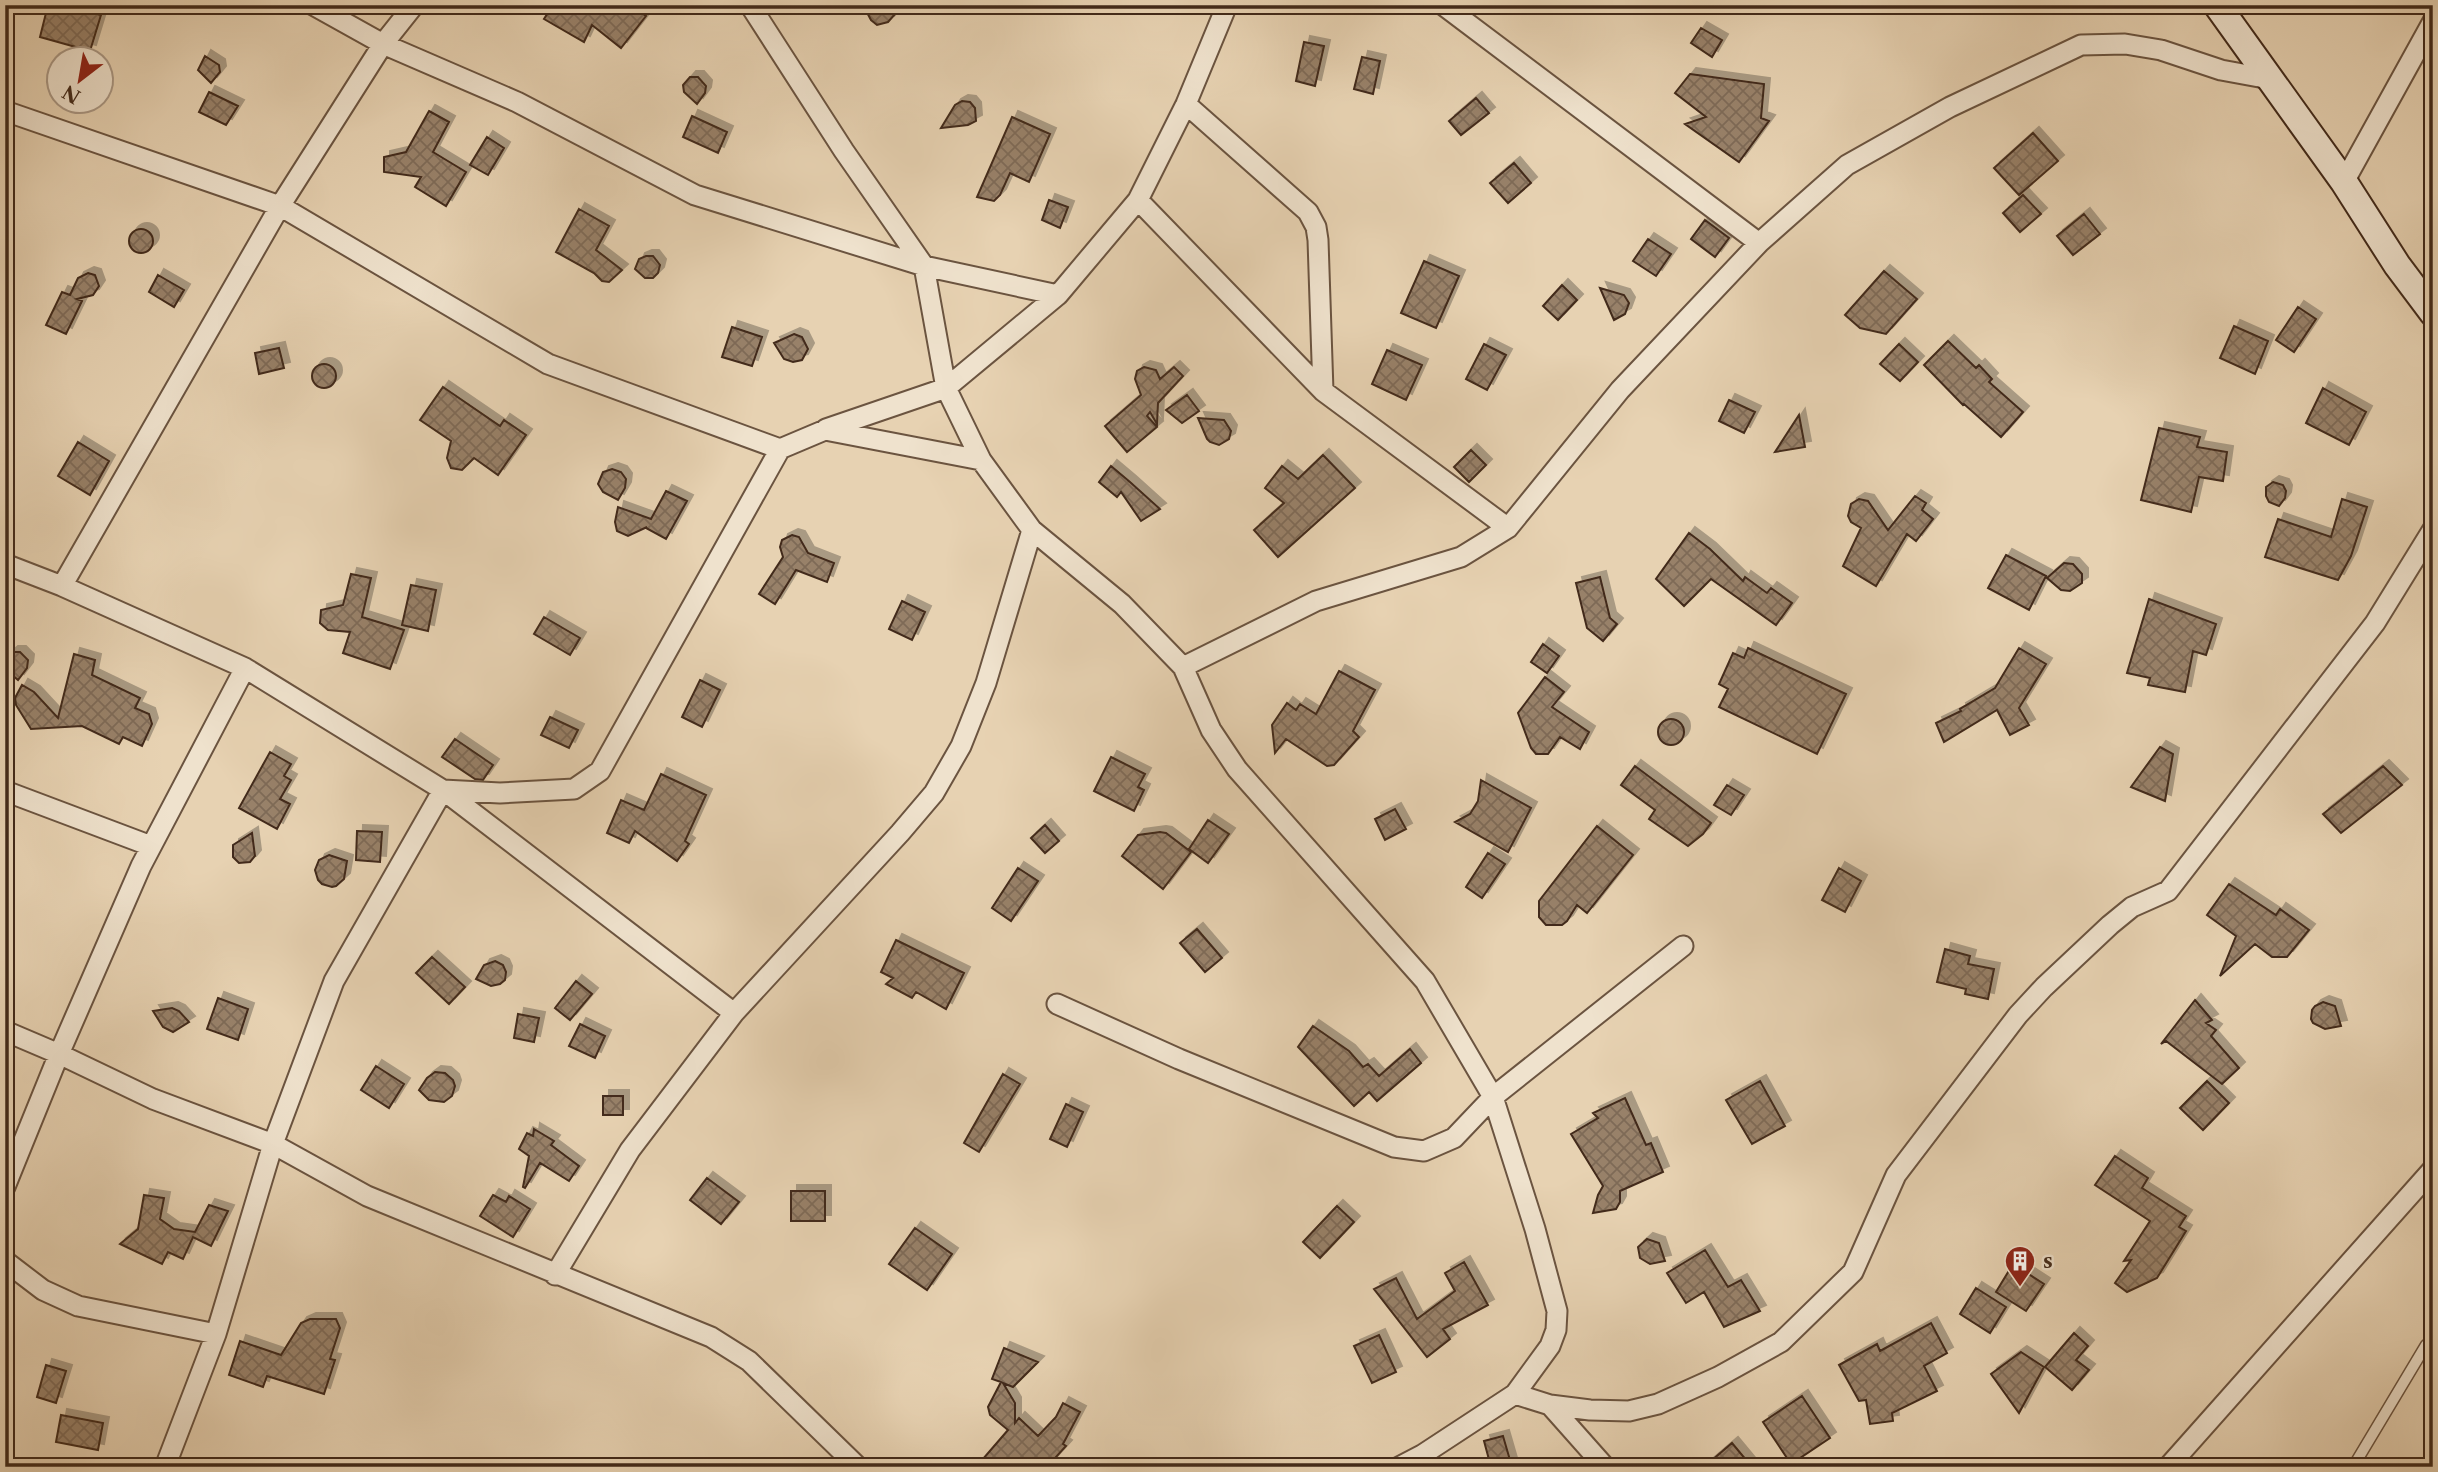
<svg xmlns="http://www.w3.org/2000/svg" width="2438" height="1472" viewBox="0 0 2438 1472" font-family="'Libre Caslon Text',serif">
  <style>
    .building { fill: url(#building-cross-hatch); stroke: #422a1a; stroke-width: 2; filter: url(#shadow) }
    .lines { fill: none; stroke-linecap: round; stroke-linejoin: round }
    .lane-casing { stroke: #6b5440; stroke-width: 13 }
    .street-casing { stroke: #6b5440; stroke-width: 23 }
    .secondary-casing { stroke: #422a1a; stroke-width: 30 }
    .lane { stroke: #efe2cd; stroke-width: 10 }
    .street { stroke: #efe2cd; stroke-width: 19 }
    .secondary { stroke: #efe2cd; stroke-width: 26 }
    .labels { text-anchor: middle; stroke-width: 5; stroke-linejoin: round; paint-order: stroke }
    .poi-label { font-size: 21px; font-weight: bold; fill: #422a1a; stroke: #efe2cd; text-anchor: start }
  </style>
  <defs>
    <pattern id="building-cross-hatch" width="8" height="8" patternUnits="userSpaceOnUse" patternTransform="scale(1.75)"><rect width="8" height="8" fill="#988169"/><path d="M0 0l8 8M0 8l8-8" fill="none" stroke="#7e6a56"/></pattern>
    <filter id="shadow"><feDropShadow dx="6" dy="-6" stdDeviation="0" flood-color="#0004"/></filter>
  </defs>
  <rect width="100%" height="100%" fill="#e7d2b2"/>
  <filter id="stains"><feTurbulence type="fractalNoise" baseFrequency=".00286" numOctaves="4"/><feColorMatrix values="0 0 0 0 .2 0 0 0 0 .09 0 0 0 0 .02 0 0 0 .5 -.17"/></filter>
  <radialGradient id="worn" r=".72"><stop offset=".6" stop-color="#630" stop-opacity="0"/><stop offset="1" stop-color="#630" stop-opacity=".3"/></radialGradient>
  <path class="building" d="M 48,5 L 66,5 L 101,15 L 90,51 L 40,37 Z
    M 553,5 L 631,5 L 646,16 L 621,48 L 592,25 L 584,42 L 544,19 Z
    M 863,5 L 903,5 L 888,22 L 877,25 L 871,20 Z
    M 1701,28 L 1722,40 L 1712,57 L 1691,43 Z
    M 1304,42 L 1324,46 L 1315,86 L 1296,81 Z
    M 205,56 L 219,65 L 220,72 L 211,83 L 198,70 Z
    M 1362,57 L 1380,61 L 1373,94 L 1354,89 Z
    M 1690,74 L 1764,84 L 1761,118 L 1769,121 L 1739,162 L 1685,124 L 1706,117 L 1675,93 Z
    M 690,77 L 698,77 L 706,86 L 705,93 L 697,104 L 684,92 L 683,85 Z
    M 209,92 L 238,106 L 226,125 L 199,112 Z
    M 1476,98 L 1489,113 L 1461,135 L 1449,121 Z
    M 962,101 L 970,102 L 975,108 L 976,121 L 968,125 L 941,128 L 955,105 Z
    M 429,111 L 449,122 L 433,152 L 466,172 L 446,206 L 415,187 L 421,177 L 384,172 L 384,157 L 406,152 Z
    M 692,116 L 727,132 L 718,153 L 683,137 Z
    M 1012,117 L 1050,134 L 1029,182 L 1010,173 L 1000,195 L 994,201 L 977,197 Z
    M 2033,133 L 2058,161 L 2019,195 L 1994,168 Z
    M 487,137 L 504,148 L 488,175 L 470,165 Z
    M 1514,163 L 1531,183 L 1508,203 L 1490,183 Z
    M 2023,195 L 2041,214 L 2020,232 L 2003,213 Z
    M 1049,200 L 1068,207 L 1060,228 L 1042,220 Z
    M 579,209 L 609,226 L 596,250 L 622,270 L 609,282 L 602,281 L 594,273 L 556,252 Z
    M 2084,214 L 2100,234 L 2073,255 L 2057,236 Z
    M 1705,220 L 1729,238 L 1715,257 L 1691,239 Z
    M129 241a12 12 0 1 1 24 0a12 12 0 1 1-24 0Z
    M 1648,239 L 1671,254 L 1656,276 L 1633,261 Z
    M 646,256 L 653,256 L 660,265 L 658,273 L 653,278 L 645,278 L 635,269 L 639,259 Z
    M 1424,261 L 1459,276 L 1436,328 L 1401,313 Z
    M 1884,271 L 1917,299 L 1886,334 L 1860,328 L 1845,315 Z
    M 88,273 L 95,275 L 99,286 L 93,295 L 77,299 L 82,301 L 66,334 L 46,325 L 62,292 L 70,295 L 78,278 Z
    M 158,275 L 184,290 L 174,307 L 149,292 Z
    M 1562,285 L 1577,300 L 1558,320 L 1543,306 Z
    M 1600,288 L 1624,295 L 1629,303 L 1625,314 L 1614,320 Z
    M 2298,307 L 2316,319 L 2294,352 L 2276,340 Z
    M 2234,326 L 2268,341 L 2255,374 L 2220,358 Z
    M 732,327 L 762,337 L 752,366 L 722,357 Z
    M 794,334 L 802,337 L 808,349 L 802,360 L 793,362 L 784,359 L 774,343 Z
    M 1948,341 L 1976,368 L 1979,365 L 1992,379 L 1989,382 L 2023,412 L 2001,437 L 1964,404 L 1963,405 L 1924,365 Z
    M 1484,344 L 1506,355 L 1487,390 L 1466,379 Z
    M 1899,344 L 1918,362 L 1900,381 L 1880,364 Z
    M 279,348 L 284,368 L 259,374 L 255,353 Z
    M 1387,350 L 1422,365 L 1406,400 L 1372,384 Z
    M312 376a12 12 0 1 1 24 0a12 12 0 1 1-24 0Z
    M 1144,367 L 1156,370 L 1160,379 L 1174,367 L 1183,376 L 1158,403 L 1157,424 L 1150,412 L 1147,416 L 1157,427 L 1127,452 L 1105,426 L 1141,395 L 1135,379 L 1137,371 Z
    M 443,387 L 500,426 L 504,420 L 526,435 L 498,475 L 474,458 L 462,470 L 451,468 L 447,458 L 451,441 L 420,420 Z
    M 2323,388 L 2366,412 L 2349,445 L 2306,423 Z
    M 1187,395 L 1199,411 L 1182,423 L 1166,410 Z
    M 1729,400 L 1755,412 L 1744,433 L 1719,421 Z
    M 1799,415 L 1805,447 L 1775,452 Z
    M 1198,418 L 1224,420 L 1231,431 L 1229,439 L 1219,445 L 1210,442 L 1207,439 Z
    M 2159,428 L 2200,437 L 2197,447 L 2227,452 L 2223,481 L 2199,477 L 2191,512 L 2141,500 Z
    M 78,442 L 109,461 L 90,495 L 58,476 Z
    M 1471,450 L 1486,465 L 1469,482 L 1454,467 Z
    M 1323,455 L 1355,488 L 1278,557 L 1254,530 L 1284,503 L 1265,488 L 1282,466 L 1298,479 Z
    M 1111,466 L 1130,482 L 1160,509 L 1141,521 L 1121,492 L 1117,497 L 1099,482 Z
    M 612,469 L 621,472 L 626,479 L 625,488 L 618,500 L 603,492 L 598,484 L 603,472 Z
    M 2273,482 L 2283,485 L 2286,491 L 2285,498 L 2279,506 L 2269,502 L 2266,496 L 2266,487 Z
    M 666,491 L 687,501 L 666,539 L 646,528 L 647,527 L 628,536 L 617,531 L 615,522 L 618,507 L 651,519 Z
    M 1915,496 L 1926,503 L 1922,510 L 1933,519 L 1916,541 L 1907,534 L 1876,586 L 1843,566 L 1861,528 L 1851,522 L 1848,516 L 1851,504 L 1859,499 L 1868,501 L 1888,530 Z
    M 2342,499 L 2367,507 L 2351,556 L 2338,580 L 2265,557 L 2278,519 L 2331,537 Z
    M 1689,533 L 1710,549 L 1743,581 L 1745,577 L 1767,593 L 1771,588 L 1792,603 L 1776,625 L 1711,579 L 1684,606 L 1656,579 Z
    M 792,535 L 799,537 L 808,553 L 834,563 L 827,582 L 796,570 L 775,604 L 759,594 L 783,557 L 780,547 L 782,540 Z
    M 2006,555 L 2046,576 L 2029,610 L 1988,588 Z
    M 2064,563 L 2073,564 L 2082,574 L 2082,583 L 2070,591 L 2061,590 L 2047,578 Z
    M 351,574 L 371,578 L 362,617 L 404,630 L 390,669 L 343,653 L 350,632 L 328,630 L 320,623 L 321,610 L 343,605 Z
    M 1600,577 L 1610,618 L 1617,624 L 1603,641 L 1587,628 L 1576,583 Z
    M 411,585 L 436,590 L 428,631 L 402,625 Z
    M 2149,599 L 2216,624 L 2206,655 L 2193,651 L 2185,692 L 2148,685 L 2150,678 L 2127,673 Z
    M 902,601 L 925,612 L 912,640 L 889,629 Z
    M 544,617 L 580,638 L 570,655 L 534,634 Z
    M 1543,644 L 1559,656 L 1547,673 L 1531,662 Z
    M 1748,648 L 1846,694 L 1817,754 L 1719,707 L 1728,689 L 1719,684 L 1733,653 L 1744,658 Z
    M 2019,648 L 2046,664 L 2019,708 L 2029,725 L 2010,735 L 1997,710 L 1944,742 L 1936,723 L 1961,711 L 1960,709 L 1995,688 Z
    M 12,652 L 20,652 L 28,660 L 27,668 L 18,680 L 5,669 L 5,658 Z
    M 74,654 L 95,660 L 92,675 L 140,698 L 135,708 L 149,714 L 152,724 L 142,746 L 123,737 L 119,744 L 82,726 L 31,729 L 16,705 L 15,698 L 22,685 L 34,692 L 58,718 Z
    M 1339,671 L 1375,690 L 1353,731 L 1359,737 L 1334,765 L 1327,766 L 1286,739 L 1275,753 L 1272,725 L 1287,703 L 1296,710 L 1300,704 L 1316,714 Z
    M 1545,677 L 1564,692 L 1552,707 L 1589,732 L 1580,749 L 1560,737 L 1548,754 L 1536,754 L 1531,748 L 1518,713 Z
    M 700,680 L 720,690 L 702,727 L 682,717 Z
    M 550,717 L 578,730 L 569,748 L 541,735 Z
    M1658 732a13 13 0 1 1 26 0a13 13 0 1 1-26 0Z
    M 455,739 L 493,765 L 483,780 L 475,779 L 442,757 Z
    M 2160,747 L 2173,754 L 2165,801 L 2131,787 Z
    M 270,752 L 291,764 L 284,776 L 291,780 L 280,799 L 290,804 L 277,829 L 239,808 Z
    M 1111,757 L 1145,774 L 1138,787 L 1144,790 L 1134,811 L 1094,791 Z
    M 1635,766 L 1711,823 L 1703,834 L 1688,846 L 1649,819 L 1655,810 L 1621,785 Z
    M 2383,766 L 2402,785 L 2341,833 L 2323,814 Z
    M 661,774 L 706,795 L 685,841 L 689,844 L 677,861 L 635,831 L 629,843 L 607,833 L 621,800 L 644,810 Z
    M 1481,780 L 1531,808 L 1508,852 L 1455,822 L 1470,814 L 1478,801 Z
    M 1727,785 L 1744,795 L 1731,815 L 1714,805 Z
    M 1395,809 L 1406,829 L 1385,840 L 1375,819 Z
    M 1208,820 L 1229,834 L 1208,863 L 1189,849 Z
    M 1045,825 L 1059,841 L 1045,853 L 1031,838 Z
    M 1597,826 L 1633,855 L 1587,913 L 1577,905 L 1567,921 L 1562,925 L 1546,925 L 1539,917 L 1539,901 Z
    M 357,831 L 382,832 L 380,862 L 356,860 Z
    M 1160,832 L 1166,833 L 1191,852 L 1163,889 L 1122,856 L 1138,835 Z
    M 252,833 L 255,856 L 250,862 L 239,863 L 233,857 L 233,845 Z
    M 1488,853 L 1505,864 L 1482,898 L 1466,887 Z
    M 329,855 L 347,861 L 344,879 L 336,886 L 332,887 L 322,884 L 318,880 L 315,870 L 319,860 Z
    M 1018,868 L 1038,881 L 1011,921 L 992,908 Z
    M 1839,868 L 1861,881 L 1845,912 L 1822,900 Z
    M 2229,884 L 2276,915 L 2280,909 L 2309,930 L 2287,957 L 2272,957 L 2255,944 L 2220,976 L 2236,936 L 2207,915 Z
    M 1197,929 L 1222,958 L 1205,972 L 1180,943 Z
    M 896,940 L 964,973 L 946,1009 L 916,992 L 912,998 L 886,984 L 893,978 L 881,972 Z
    M 1945,949 L 1970,956 L 1968,964 L 1994,969 L 1988,999 L 1965,994 L 1966,989 L 1937,982 Z
    M 432,957 L 465,987 L 449,1004 L 416,973 Z
    M 495,961 L 503,965 L 506,972 L 505,980 L 500,984 L 491,986 L 476,979 L 484,965 Z
    M 576,981 L 592,994 L 570,1020 L 555,1008 Z
    M 218,998 L 248,1009 L 238,1040 L 207,1029 Z
    M 2195,1000 L 2212,1020 L 2206,1023 L 2216,1030 L 2211,1036 L 2239,1068 L 2222,1084 L 2166,1041 L 2161,1044 Z
    M 2323,1002 L 2335,1006 L 2341,1026 L 2325,1029 L 2313,1023 L 2311,1019 L 2312,1010 L 2315,1006 Z
    M 172,1008 L 179,1011 L 189,1022 L 173,1032 L 163,1027 L 153,1011 Z
    M 518,1014 L 539,1018 L 534,1042 L 514,1038 Z
    M 580,1024 L 605,1036 L 595,1058 L 569,1046 Z
    M 1313,1026 L 1349,1051 L 1363,1067 L 1368,1064 L 1379,1076 L 1410,1049 L 1421,1063 L 1377,1101 L 1369,1092 L 1354,1106 L 1298,1047 Z
    M 376,1066 L 404,1084 L 389,1108 L 361,1090 Z
    M 435,1072 L 445,1073 L 453,1080 L 455,1086 L 452,1096 L 444,1102 L 429,1100 L 419,1090 L 427,1078 Z
    M 1003,1074 L 1020,1084 L 979,1152 L 964,1143 Z
    M 1760,1081 L 1785,1126 L 1752,1144 L 1726,1100 Z
    M 2207,1081 L 2229,1103 L 2203,1130 L 2180,1108 Z
    M 603,1096 L 623,1096 L 623,1115 L 603,1115 Z
    M 1625,1098 L 1646,1145 L 1651,1143 L 1663,1172 L 1620,1191 L 1620,1202 L 1616,1209 L 1593,1213 L 1598,1195 L 1603,1186 L 1571,1134 L 1598,1118 L 1593,1113 Z
    M 1066,1104 L 1083,1112 L 1067,1147 L 1050,1139 Z
    M 534,1129 L 554,1141 L 551,1145 L 579,1166 L 569,1181 L 540,1163 L 525,1188 L 523,1187 L 529,1156 L 519,1149 L 527,1133 L 533,1136 Z
    M 2115,1156 L 2148,1178 L 2142,1188 L 2186,1216 L 2179,1227 L 2186,1231 L 2157,1278 L 2127,1292 L 2115,1283 L 2131,1260 L 2124,1261 L 2150,1221 L 2095,1185 Z
    M 707,1178 L 739,1202 L 721,1224 L 690,1200 Z
    M 791,1191 L 825,1191 L 825,1221 L 791,1221 Z
    M 144,1195 L 164,1198 L 160,1219 L 174,1229 L 195,1232 L 209,1205 L 228,1211 L 211,1246 L 193,1237 L 183,1259 L 168,1252 L 162,1264 L 120,1244 L 138,1229 Z
    M 493,1195 L 506,1202 L 509,1196 L 530,1209 L 513,1237 L 480,1216 Z
    M 1337,1206 L 1354,1222 L 1320,1258 L 1303,1242 Z
    M 915,1228 L 952,1254 L 927,1290 L 889,1264 Z
    M 1647,1239 L 1659,1243 L 1665,1261 L 1650,1264 L 1640,1258 L 1638,1247 Z
    M 1705,1250 L 1728,1287 L 1741,1280 L 1760,1311 L 1724,1327 L 1704,1292 L 1686,1303 L 1667,1273 Z
    M 1464,1262 L 1488,1305 L 1443,1329 L 1450,1339 L 1427,1357 L 1374,1289 L 1396,1278 L 1417,1319 L 1455,1291 L 1445,1273 Z
    M 2013,1264 L 2044,1284 L 2026,1311 L 1996,1292 Z
    M 1976,1288 L 2006,1307 L 1990,1333 L 1960,1314 Z
    M 310,1319 L 336,1319 L 340,1328 L 330,1359 L 335,1360 L 324,1394 L 267,1376 L 263,1387 L 229,1375 L 240,1341 L 281,1355 L 301,1323 Z
    M 1931,1323 L 1947,1353 L 1924,1366 L 1937,1391 L 1892,1413 L 1893,1421 L 1870,1424 L 1866,1400 L 1859,1401 L 1839,1365 L 1877,1344 L 1880,1351 Z
    M 2074,1333 L 2088,1346 L 2076,1360 L 2089,1370 L 2072,1390 L 2045,1367 Z
    M 1379,1335 L 1396,1372 L 1372,1383 L 1354,1346 Z
    M 1004,1348 L 1038,1362 L 1013,1387 L 1003,1383 L 1015,1403 L 1015,1423 L 1019,1418 L 1038,1436 L 1056,1417 L 1063,1403 L 1080,1412 L 1063,1444 L 1066,1446 L 1047,1467 L 976,1467 L 1008,1430 L 990,1415 L 988,1407 L 1001,1382 L 992,1379 Z
    M 2021,1352 L 2044,1367 L 2019,1413 L 1991,1374 Z
    M 46,1365 L 66,1371 L 56,1403 L 37,1397 Z
    M 1802,1396 L 1830,1438 L 1791,1464 L 1763,1422 Z
    M 61,1415 L 103,1423 L 98,1450 L 56,1442 Z
    M 1503,1436 L 1512,1467 L 1491,1467 L 1484,1441 Z
    M 1732,1443 L 1752,1467 L 1704,1467 Z"/>
  <g class="lines">
    <g class="lane-casing">
      <path id="lane" d="M 2353,1467 L 2426,1345 L 2433,1340"/>
    </g>
    <g class="street-casing">
      <path id="street" d="M 313,5 L 383,44 L 517,102 L 695,195 L 924,266 L 1058,295
        M 750,5 L 844,151 L 924,266 L 946,388 L 981,460 L 1032,530 L 1122,604 L 1183,667 L 1211,730 L 1237,769 L 1425,981 L 1493,1097 L 1535,1229 L 1557,1311 L 1556,1330 L 1550,1346 L 1515,1394 L 1422,1455 L 1399,1467
        M 1443,5 L 1759,243
        M 1186,104 L 1308,212 L 1316,227 L 1318,240 L 1323,391
        M 5,111 L 280,206 L 548,364 L 780,449
        M 2344,182 L 2433,21
        M 1138,200 L 1323,391 L 1508,528
        M 826,429 L 946,388 L 1058,295 L 1138,200 L 1186,104 L 1227,5
        M 5,564 L 62,586 L 245,668 L 443,790 L 734,1013
        M 62,586 L 280,206 L 383,44 L 414,5
        M 1183,667 L 1316,601 L 1461,557 L 1508,528 L 1620,390 L 1759,243 L 1847,165 L 1950,107 L 2081,45 L 2125,44 L 2161,50 L 2221,70 L 2270,79
        M 5,791 L 151,846
        M 1057,1004 L 1179,1059 L 1394,1147 L 1424,1151 L 1454,1138 L 1493,1097 L 1683,946
        M 5,1031 L 59,1054 L 153,1099 L 273,1144 L 367,1196 L 711,1337 L 749,1361 L 858,1467
        M 5,1187 L 59,1054 L 141,866 L 245,668
        M 5,1261 L 43,1290 L 78,1306 L 216,1334
        M 555,1275 L 630,1150 L 734,1013 L 900,833 L 934,793 L 961,746 L 986,683 L 1032,530
        M 1515,1394 L 1550,1405 L 1590,1410 L 1629,1411 L 1658,1404 L 1718,1377 L 1781,1342 L 1853,1272 L 1896,1175 L 2018,1015 L 2044,987 L 2110,925 L 2132,907 L 2168,891 L 2175,882 L 2375,623 L 2433,529
        M 1550,1405 L 1605,1467
        M 165,1467 L 216,1334 L 273,1144 L 334,981 L 443,790 L 500,793 L 574,789 L 600,771 L 780,449 L 825,430 L 981,460
        M 2168,1467 L 2433,1169"/>
    </g>
    <g class="secondary-casing">
      <path id="secondary" d="M 2217,5 L 2344,182 L 2397,265 L 2433,313"/>
    </g>
    <use href="#lane" class="lane"/>
    <use href="#street" class="street"/>
    <use href="#secondary" class="secondary"/>
  </g>
  <defs>
    <g id="building-pin" transform="scale(1.575)"><path d="M0 17L-7.5 6A9.5 9.5 0 1 1 7.5 6Z" fill="#8f2418" stroke="#efe2cd"/><path d="M-4-6H4V6H1V3H-1V6H-4ZM-2.5-4.3h1.7v1.8h-1.7ZM.8-4.3h1.7v1.8H.8ZM-2.5-1h1.7V.8h-1.7ZM.8-1h1.7V.8H.8Z" fill="#fff"/></g>
  </defs>
  <g fill-rule="evenodd">
    <use href="#building-pin" x="2020" y="1261"/>
  </g>
  <g class="labels">
    <g class="poi-label">
      <text x="2043" y="1268">s</text>
    </g>
  </g>
  <rect width="2438" height="1472" fill="none" stroke="#e7d2b2" stroke-width="28"/>
  <rect x="7" y="7" width="2424" height="1458" fill="none" stroke="#422a1a" stroke-width="3.5"/>
  <rect x="14" y="14" width="2410" height="1444" fill="none" stroke="#422a1a" stroke-width="2"/>
  <g transform="translate(80 80) rotate(211)"><circle r="33" fill="#efe2cd" stroke="#aa9885" stroke-width="2"/>
  <path d="M0-5L12 26L0 18L-12 26Z" fill="#8f2418"/>
  <text y="-10" font-size="19" font-weight="bold" text-anchor="middle" fill="#422a1a">N</text>
  </g>
  <rect width="100%" height="100%" filter="url(#stains)"/>
  <rect width="100%" height="100%" fill="url(#worn)"/>
</svg>
